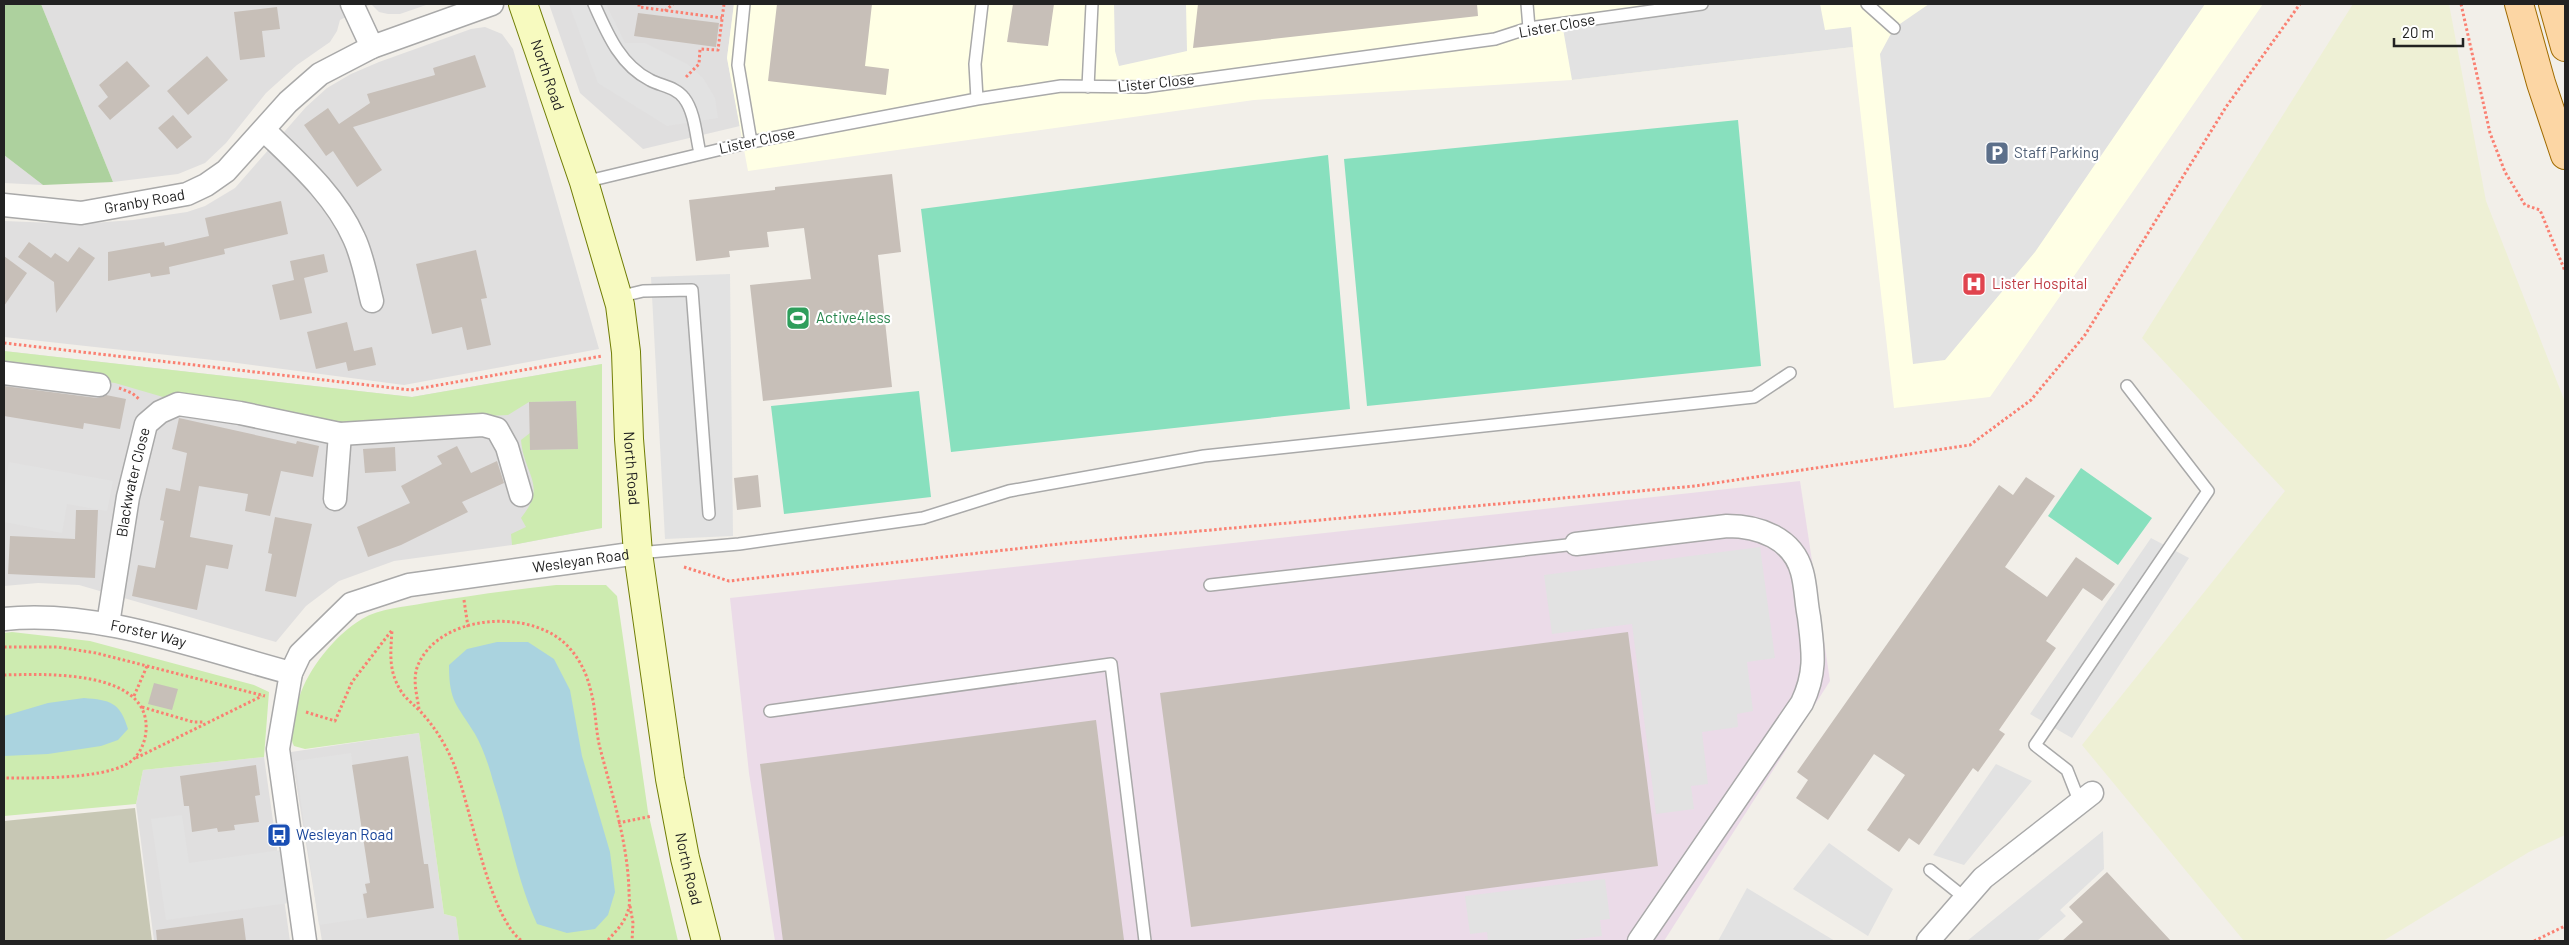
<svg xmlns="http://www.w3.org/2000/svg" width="2569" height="945" viewBox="0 0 2569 945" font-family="Barlow,sans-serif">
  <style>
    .residential { fill: #e0dfdf }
    .industrial { fill: #ebdbe8 }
    .education { fill: #ffffe5 }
    .construction { fill: #c7c7b4 }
    .farmland { fill: #eef0d5 }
    .grass { fill: #cdebb0 }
    .forest { fill: #add19e }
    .pitch { fill: #88e0be }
    .parking { fill: #e2e2e2 }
    .water { fill: #aad3df }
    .building { fill: #c7bfb8 }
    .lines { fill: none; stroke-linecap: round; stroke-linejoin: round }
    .service-casing { stroke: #a9a9a9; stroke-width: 14 }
    .minor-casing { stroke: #a9a9a9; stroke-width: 25 }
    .secondary-casing { stroke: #707d05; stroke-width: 30 }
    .primary-casing { stroke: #a06b00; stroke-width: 30 }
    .path { stroke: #fa8072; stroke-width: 3; stroke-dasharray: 2.5 2.5; stroke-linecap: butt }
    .service { stroke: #fff; stroke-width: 11 }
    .minor { stroke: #fff; stroke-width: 22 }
    .secondary { stroke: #f7fabf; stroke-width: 28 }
    .primary { stroke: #fcd6a4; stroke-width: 28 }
    .labels { text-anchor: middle; stroke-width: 4.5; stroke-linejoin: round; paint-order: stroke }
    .street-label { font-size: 15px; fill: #222; stroke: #fff }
    .service-label { font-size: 15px; fill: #4e5e75; stroke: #fff; text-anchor: start }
    .health-label { font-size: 15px; fill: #be3a42; stroke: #fff; text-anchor: start }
    .leisure-label { font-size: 15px; fill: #27864d; stroke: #fff; text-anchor: start }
    .transit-label { font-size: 15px; fill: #164399; stroke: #fff; text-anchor: start }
  </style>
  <rect width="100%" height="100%" fill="#f2efe9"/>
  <path class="residential" d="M 41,4 L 429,4 L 400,14 L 388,14 L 379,12 L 371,4 L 340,20 L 337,31 L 330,42 L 297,65 L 266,93 L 226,143 L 205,163 L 178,174 L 113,182 Z
    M 549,4 L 734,4 L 727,58 L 740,126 L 643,149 L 580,93 Z
    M 485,27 L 502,34 L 513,49 L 599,349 L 404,385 L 222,361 L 4,337 L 4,221 L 79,224 L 133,220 L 187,212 L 205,206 L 235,188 L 306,107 L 327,88 L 351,74 L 379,62 L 471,29 Z
    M 4,155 L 43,185 L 4,183 Z
    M 4,351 L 412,397 L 602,364 L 602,528 L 512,545 L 394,561 L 339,581 L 306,606 L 276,642 L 79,585 L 38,583 L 4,586 Z
    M 419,733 L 444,914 L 456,917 L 459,941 L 322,941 L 291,752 Z
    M 264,757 L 290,941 L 154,941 L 136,804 L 143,770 Z"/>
  <path class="industrial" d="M 1800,481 L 1830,681 L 1664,941 L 775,941 L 749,773 L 730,598 Z"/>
  <path class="education" d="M 734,4 L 2263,4 L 1990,397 L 1894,408 L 1853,47 L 1572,80 L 1254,100 L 748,171 L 727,58 Z"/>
  <path class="construction" d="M 135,808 L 152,941 L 4,941 L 4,821 Z"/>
  <path class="farmland" d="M 2353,4 L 2449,4 L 2486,201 L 2565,402 L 2565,835 L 2529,852 L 2383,941 L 2244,941 L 2082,745 L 2285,491 L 2142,338 Z"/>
  <path class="grass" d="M 4,351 L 412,397 L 602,364 L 602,528 L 512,545 L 511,534 L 526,527 L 521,518 C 548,484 524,476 521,440 L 530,433 L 531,450 L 577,449 L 576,401 L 529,402 L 508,415 L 346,423 L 170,399 L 115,383 L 4,368 Z
    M 556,585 L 606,585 L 617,596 L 648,812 L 678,941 L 459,941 L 456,917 L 444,914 L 419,733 L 305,749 L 294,746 C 287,734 295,711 299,698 C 308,669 335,635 362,619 C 380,608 404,607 425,603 C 468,596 512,590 556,585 Z
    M 12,632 L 90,641 L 254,685 L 269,692 L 264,757 L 143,770 L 136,804 L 4,816 L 4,633 Z"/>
  <path class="forest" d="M 4,4 L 41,4 L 113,182 L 43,185 L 4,155 Z"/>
  <path class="pitch" d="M 1738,120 L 1761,366 L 1367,406 L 1344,159 Z
    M 1328,155 L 1350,409 L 951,452 L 921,209 Z
    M 919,391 L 931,497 L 784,514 L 771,406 Z
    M 2081,468 L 2152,518 L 2118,565 L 2048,516 Z"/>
  <path class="parking" d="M 569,4 L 606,4 L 625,43 L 645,43 L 687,64 L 703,78 L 715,98 L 718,118 L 667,126 L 598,83 Z
    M 1114,4 L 1186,4 L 1187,51 L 1119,66 L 1115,51 Z
    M 1692,4 L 1820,4 L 1825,30 L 1851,27 L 1853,47 L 1572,80 L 1562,23 Z
    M 1929,4 L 2205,4 L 2035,252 L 1945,360 L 1913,364 L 1880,54 L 1894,28 Z
    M 730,274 L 733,536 L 665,539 L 651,277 Z
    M 9,462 L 113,481 L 107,511 L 67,504 L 62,533 L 4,522 L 4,492 Z
    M 2151,538 L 2189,558 L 2072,738 L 2030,714 Z
    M 1760,547 L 1775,658 L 1747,662 L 1753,711 L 1737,714 L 1738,727 L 1702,732 L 1708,784 L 1691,786 L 1694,809 L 1656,814 L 1632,624 L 1552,634 L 1544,575 Z
    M 351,753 L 370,882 L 365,883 L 366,892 L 362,893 L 366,918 L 319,925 L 295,761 Z
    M 1996,764 L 2032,781 L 1964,865 L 1933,855 Z
    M 182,815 L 189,863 L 281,850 L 289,903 L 166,920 L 151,819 Z
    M 2103,831 L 2104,869 L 2060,910 L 2066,916 L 2037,941 L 1967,941 Z
    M 1829,843 L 1893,889 L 1868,936 L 1793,889 Z
    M 1605,879 L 1610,919 L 1600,920 L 1602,936 L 1562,941 L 1488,941 L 1487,932 L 1470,934 L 1465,896 Z
    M 1747,888 L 1835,941 L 1718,941 Z"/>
  <path class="water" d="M 497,642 L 528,642 L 554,659 L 570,690 L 582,756 L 610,852 L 615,892 L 608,915 L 595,929 L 567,933 L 537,924 C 516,878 509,829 493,781 C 489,766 483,748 475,734 C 457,704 449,703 449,665 L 467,649 Z
    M 84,698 C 110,700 120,702 128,729 L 118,740 L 101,746 L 48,754 L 4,756 L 4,716 L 48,703 Z"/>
  <path class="building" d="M 777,4 L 872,4 L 865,66 L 889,69 L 886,95 L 768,81 Z
    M 1013,4 L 1054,4 L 1048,46 L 1007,42 Z
    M 1198,4 L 1477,4 L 1478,16 L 1193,48 Z
    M 277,7 L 280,29 L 262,31 L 265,57 L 240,60 L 234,12 Z
    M 638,13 L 719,23 L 716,47 L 634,36 Z
    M 475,55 L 486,87 L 353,127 L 382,170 L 357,187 L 333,151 L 326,156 L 304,125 L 328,108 L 339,124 L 370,103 L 367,94 L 435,75 L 433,68 Z
    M 207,56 L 228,80 L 188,115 L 167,91 Z
    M 127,61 L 150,86 L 110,120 L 98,106 L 108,97 L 99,85 Z
    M 173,115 L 192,137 L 177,149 L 158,128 Z
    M 892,174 L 901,252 L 878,255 L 892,387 L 763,401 L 750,285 L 811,279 L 804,228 L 767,232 L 769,247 L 729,251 L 730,257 L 696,261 L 689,200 L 775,190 L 775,187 Z
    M 281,201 L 288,234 L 224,249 L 225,254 L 169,267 L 170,274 L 151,277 L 150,273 L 108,281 L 108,252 L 164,242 L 165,246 L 209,236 L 205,218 Z
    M 29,242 L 51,258 L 55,253 L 68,262 L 79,247 L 95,258 L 56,313 L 54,282 L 18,257 Z
    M 476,250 L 487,298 L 481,299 L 491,345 L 467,350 L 462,327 L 432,334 L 416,264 Z
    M 324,254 L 328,272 L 304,278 L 312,313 L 280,320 L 272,285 L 294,280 L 290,261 Z
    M 4,256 L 27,273 L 4,306 Z
    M 347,322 L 354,351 L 372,347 L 376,365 L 348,371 L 346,362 L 316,369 L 307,332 Z
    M 4,386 L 97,398 L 106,395 L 126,399 L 120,429 L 84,423 L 83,429 L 4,416 Z
    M 576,401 L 578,449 L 530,450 L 529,402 Z
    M 179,418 L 296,444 L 297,441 L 319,446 L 313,477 L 281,471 L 270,516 L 245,511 L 248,494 L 199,486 L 190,537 L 233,545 L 228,569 L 206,565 L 197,610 L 132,596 L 138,565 L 155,568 L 164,521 L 160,520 L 166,488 L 180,491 L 187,453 L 172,449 Z
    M 457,446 L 471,473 L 497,461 L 504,483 L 462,502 L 468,512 L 401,545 L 368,557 L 357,527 L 410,503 L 401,486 L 442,464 L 437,456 Z
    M 395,447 L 396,471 L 365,473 L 363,449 Z
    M 758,475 L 761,507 L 737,510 L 734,478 Z
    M 2026,477 L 2055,496 L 2005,567 L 2047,597 L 2076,557 L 2115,584 L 2102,601 L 2083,588 L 2046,641 L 2056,648 L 1999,730 L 2005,734 L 1978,772 L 1973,768 L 1919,845 L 1909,838 L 1899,852 L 1867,830 L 1905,775 L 1874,754 L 1828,820 L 1796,798 L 1808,780 L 1797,772 L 1999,485 L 2013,495 Z
    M 76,510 L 98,510 L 95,578 L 8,574 L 10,536 L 75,539 Z
    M 275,517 L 312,524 L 296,597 L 265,591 L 272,554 L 268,553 Z
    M 1628,632 L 1658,866 L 1191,927 L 1160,693 Z
    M 154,683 L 178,689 L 172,710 L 148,704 Z
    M 1096,720 L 1124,940 L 783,941 L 760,764 Z
    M 408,756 L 424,864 L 428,864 L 434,908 L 367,918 L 363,894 L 367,893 L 365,884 L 370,883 L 352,765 Z
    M 256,765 L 260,795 L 255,796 L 259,822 L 234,825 L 235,830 L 218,832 L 217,828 L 192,832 L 189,806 L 184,806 L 180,776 Z
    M 2107,872 L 2171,941 L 2062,941 L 2083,922 L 2069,907 Z
    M 243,918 L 246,941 L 157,941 L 156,930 Z"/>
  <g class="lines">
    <g class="service-casing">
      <path id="service" d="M 594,4 C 607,33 620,65 650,80 C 661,86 676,87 684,98 C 695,112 696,137 700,153
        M 744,4 L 738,65 L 751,142
        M 1527,4 L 1529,28
        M 1867,4 L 1894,28
        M 1088,87 L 1092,4
        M 977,99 L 975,64 L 982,4
        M 584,182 L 751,142 L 977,99 L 1061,86 L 1144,87 L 1495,39 L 1529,28 L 1702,4
        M 618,297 L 643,291 L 692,290 L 709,514
        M 638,553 L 739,544 L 923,518 L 1009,491 L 1204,456 L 1754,397 L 1790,373
        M 1210,585 L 1576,544
        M 770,711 L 1111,664 L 1145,941
        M 2080,803 L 2067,770 L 2035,745 L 2208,491 L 2127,386
        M 1930,870 L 1965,898"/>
    </g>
    <g class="minor-casing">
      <g id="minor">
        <path d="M 352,4 L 372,47"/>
        <path d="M 264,130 C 297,162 335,195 354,238 C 363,257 367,281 372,301"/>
        <path id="s1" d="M 4,205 L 81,213 L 187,194 L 206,185 L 226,171 L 288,102 L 320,74 L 372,47 L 492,4"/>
        <path d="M 4,373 L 99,385"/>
        <path d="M 335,499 L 340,434"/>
        <path d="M 1576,544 L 1727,526 C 1759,526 1793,538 1802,572 C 1806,586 1806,603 1809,617 C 1813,651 1817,671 1802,703 L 1639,941"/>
        <path id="s2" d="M 4,619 C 98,609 200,649 291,673"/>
        <path id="s3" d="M 108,624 L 128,497 L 146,424 L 160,412 L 178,404 L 240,413 L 340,434 L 483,425 L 497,429 L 507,447 L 521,495"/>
        <path id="s4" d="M 305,941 L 278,749 L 291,673 L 300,654 L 351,604 L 409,585 L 638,553"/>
        <path d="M 1928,941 L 1983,878 L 2092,793"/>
      </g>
    </g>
    <g class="secondary-casing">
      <g id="secondary">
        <path id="s5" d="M 523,4 L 584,182 L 620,305 L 626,352 L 629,439 L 638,553 L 670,779 L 685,858 L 706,941"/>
      </g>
    </g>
    <g class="primary-casing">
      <path id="primary" d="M 2519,4 L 2541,83 L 2565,155
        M 2553,4 L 2565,47"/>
    </g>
    <path class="path" d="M 639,4 L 639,7 L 722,18
      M 2461,4 L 2490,133 L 2505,172 L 2525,205 L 2540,210 L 2565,271
      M 665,11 L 673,4
      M 686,77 L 699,64 L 700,49 L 718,50 L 724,4
      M 4,343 L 411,390 L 602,356
      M 119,388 L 132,393 L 139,399
      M 684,567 L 729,581 L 1068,543 L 1695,486 L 1970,445 L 2031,400 L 2085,335 L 2226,107 L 2300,4
      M 464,600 L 468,627
      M 4,647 L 58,647 L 96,653 L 265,696
      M 4,675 C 44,674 151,669 146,731 C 145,744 138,759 125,765 C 97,779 36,778 4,778
      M 134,696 L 147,666
      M 142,707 L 193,722 L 203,722
      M 419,709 C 417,695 412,679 418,665 C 439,616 522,609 561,640 C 575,651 586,670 590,688 C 596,707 595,728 600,748 C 612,794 628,844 629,892 C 629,897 630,902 629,907 C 626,922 616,931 607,941
      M 306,712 L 335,721 L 352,682 L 392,630 C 391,647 389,664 395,679 C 402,697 408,699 420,711 C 437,729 451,753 458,776 C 472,815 490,918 522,941
      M 136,758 L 262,696
      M 618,823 L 652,816
      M 630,906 L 633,923 L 632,941
      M 2534,941 L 2565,926"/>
    <use href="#service" class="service"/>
    <use href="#minor" class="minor"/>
    <use href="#secondary" class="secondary"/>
    <use href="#primary" class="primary"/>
  </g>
  <defs>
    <g id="parking-square" transform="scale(1.25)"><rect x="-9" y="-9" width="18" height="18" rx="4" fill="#5c6f8a" stroke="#fff"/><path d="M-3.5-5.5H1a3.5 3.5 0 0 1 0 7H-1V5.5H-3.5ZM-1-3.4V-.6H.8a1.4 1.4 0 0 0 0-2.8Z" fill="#fff"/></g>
    <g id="hospital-square" transform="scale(1.25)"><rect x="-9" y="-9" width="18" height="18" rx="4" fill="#e0444e" stroke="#fff"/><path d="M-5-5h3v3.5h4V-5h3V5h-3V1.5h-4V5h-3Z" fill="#fff"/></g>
    <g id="stadium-square" transform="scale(1.25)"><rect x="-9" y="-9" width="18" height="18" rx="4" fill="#2e9e5b" stroke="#fff"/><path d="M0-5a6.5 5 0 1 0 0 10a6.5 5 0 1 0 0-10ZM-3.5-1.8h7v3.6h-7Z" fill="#fff"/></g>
    <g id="bus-square" transform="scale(1.25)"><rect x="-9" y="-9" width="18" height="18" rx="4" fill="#1a4fb4" stroke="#fff"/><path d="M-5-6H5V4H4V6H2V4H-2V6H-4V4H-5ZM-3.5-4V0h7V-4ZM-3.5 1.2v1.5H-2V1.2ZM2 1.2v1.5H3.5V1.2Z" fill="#fff"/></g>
  </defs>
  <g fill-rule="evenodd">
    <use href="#parking-square" x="1997" y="153"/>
    <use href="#hospital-square" x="1974" y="284"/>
    <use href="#stadium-square" x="798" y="318"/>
    <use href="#bus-square" x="279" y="835"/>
  </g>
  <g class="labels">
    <g class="street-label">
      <text transform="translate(1557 26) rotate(-10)" y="5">Lister Close</text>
      <text dy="5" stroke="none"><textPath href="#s5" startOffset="75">North Road</textPath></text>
      <text transform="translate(1156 83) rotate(-6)" y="5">Lister Close</text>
      <text transform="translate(757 141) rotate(-12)" y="5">Lister Close</text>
      <text dy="5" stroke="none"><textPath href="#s1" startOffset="142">Granby Road</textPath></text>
      <text dy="5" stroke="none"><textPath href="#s5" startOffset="480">North Road</textPath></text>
      <text dy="5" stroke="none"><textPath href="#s3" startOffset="144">Blackwater Close</textPath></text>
      <text dy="5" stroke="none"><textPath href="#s4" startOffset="598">Wesleyan Road</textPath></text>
      <text dy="5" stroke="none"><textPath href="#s2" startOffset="146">Forster Way</textPath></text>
      <text dy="5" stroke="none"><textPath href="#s5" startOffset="885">North Road</textPath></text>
    </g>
    <g class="service-label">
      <text x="2014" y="158">Staff Parking</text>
    </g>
    <g class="health-label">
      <text x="1992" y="289">Lister Hospital</text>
    </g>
    <g class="leisure-label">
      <text x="816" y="323">Active4less</text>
    </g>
    <g class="transit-label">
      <text x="296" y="840">Wesleyan Road</text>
    </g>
  </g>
  <rect width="2569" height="945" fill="none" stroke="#222222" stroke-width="10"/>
  <path d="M2394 38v8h69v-8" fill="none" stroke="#222222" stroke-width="2.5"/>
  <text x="2402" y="38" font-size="15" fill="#222222" stroke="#ffffff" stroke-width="4" paint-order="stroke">20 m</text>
</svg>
